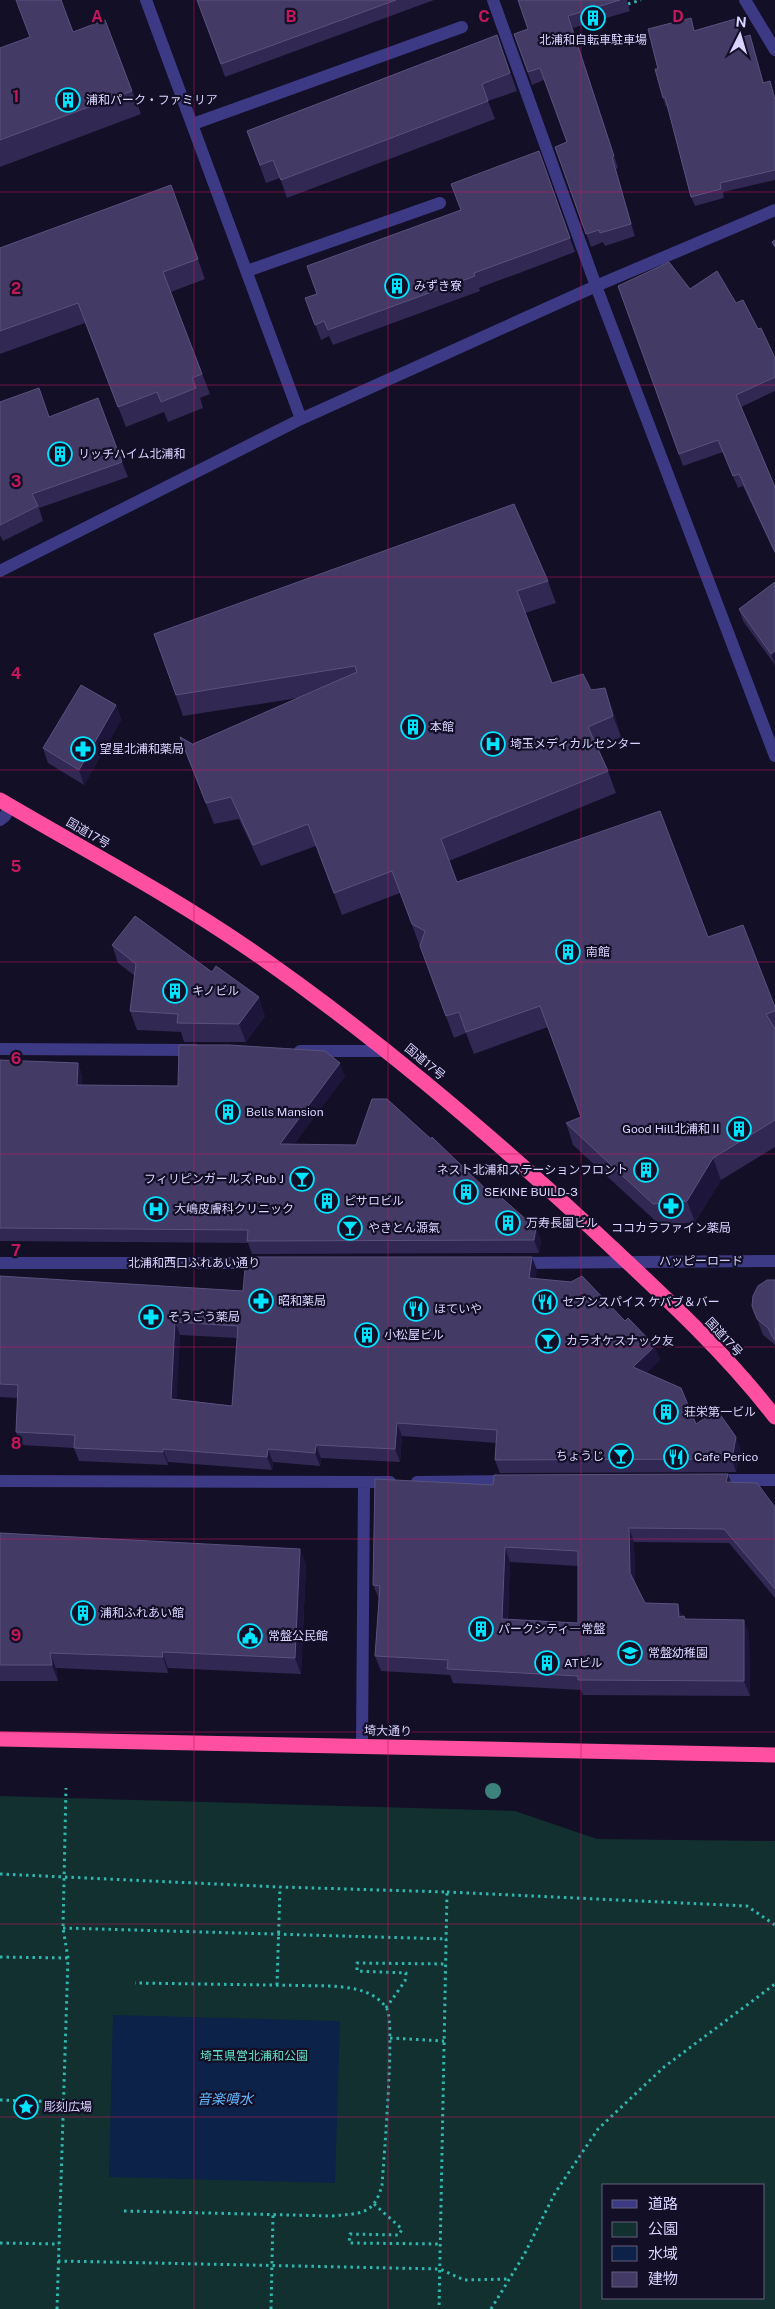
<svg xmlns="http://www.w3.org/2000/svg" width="775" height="2309" viewBox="0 0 775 2309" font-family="'Public Sans','Noto Sans JP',sans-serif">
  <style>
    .green { fill: #12302f; fill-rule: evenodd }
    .water { fill: #0c2248 }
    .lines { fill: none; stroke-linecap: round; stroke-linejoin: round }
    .path { stroke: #2fb8b0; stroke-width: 3; stroke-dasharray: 2.5 4; stroke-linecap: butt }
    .lane { stroke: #3d3a85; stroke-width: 12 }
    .street { stroke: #3d3a85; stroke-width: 12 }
    .highway { stroke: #ff4fa3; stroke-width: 15 }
    .tree { fill: #3d827b }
    .wall { fill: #312854; fill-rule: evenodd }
    .shaded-wall { fill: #1d163a }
    .building { fill: #433a66; stroke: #5a527e; fill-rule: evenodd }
    .grid { fill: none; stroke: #c2185b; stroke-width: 1; stroke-opacity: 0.55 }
    .labels { text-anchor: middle; stroke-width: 4.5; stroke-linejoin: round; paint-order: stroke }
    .poi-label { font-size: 12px; fill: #d9d4ff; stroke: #130f26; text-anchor: start }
    .street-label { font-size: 12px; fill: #d9d4ff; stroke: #130f26 }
    .park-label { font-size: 12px; fill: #5fe0c0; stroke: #130f26 }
    .water-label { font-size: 14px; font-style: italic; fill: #62b6ff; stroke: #130f26 }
    .grid-label { font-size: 16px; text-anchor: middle; font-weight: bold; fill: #c2185b; stroke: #130f26; stroke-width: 4.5; stroke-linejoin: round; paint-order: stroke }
  </style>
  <rect width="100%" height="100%" fill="#130f26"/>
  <path class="green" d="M 0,1796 L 515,1811 L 597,1839 L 775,1841 L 775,2309 L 0,2309 ZM 604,2185 L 764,2185 L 764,2298 L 604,2298 Z"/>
  <path class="water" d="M 113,2015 L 340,2021 L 335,2183 L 109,2177 Z"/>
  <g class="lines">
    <path class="path" d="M 628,4 L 641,0
      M 0,1874 L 280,1887 L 447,1892 L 439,2309
      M 447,1892 L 747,1906 L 775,1925
      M 63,1928 L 447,1939
      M 0,1957 L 68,1958
      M 277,1985 L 280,1887
      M 386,2008 L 405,1981 L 406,1973 L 357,1971 L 357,1963 L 446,1964
      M 390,2038 L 444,2041
      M 0,2100 L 63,2102
      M 374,2204 L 402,2229 L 399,2235 L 350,2234 L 349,2243 L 441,2244
      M 124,2211 L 332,2216 C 360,2213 374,2216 382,2185 C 384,2158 395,2024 387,2009 C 375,1990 352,1988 333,1986 L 135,1983
      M 0,2243 L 59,2244
      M 58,2261 L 440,2269 L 464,2280 L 509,2279
      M 57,2309 L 68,1958 L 63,1928 L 66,1788
      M 271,2309 L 273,2215
      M 491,2309 L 524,2255 L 555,2193 L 598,2129 L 664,2067 L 775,1984"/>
    <path class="lane" d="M 193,124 L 462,27
      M 247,271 L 440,203"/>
    <path class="street" d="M 146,0 L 301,419
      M 493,0 L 596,286 L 775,756
      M 745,0 L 775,50
      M 0,571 L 301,419 L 596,286 L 775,210
      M 0,820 L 5,816 L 10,806
      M 0,1049 L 195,1050
      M 300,1051 L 388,1051
      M 0,1263 L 263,1263
      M 518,1263 L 775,1261
      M 712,1480 L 775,1480
      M 0,1481 L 390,1482
      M 417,1482 L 510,1481
      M 362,1745 L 364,1482"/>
    <path class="highway" d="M 0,800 C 83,849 169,894 249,949 C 372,1034 480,1126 590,1227 C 654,1287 721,1347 775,1417
      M 0,1739 L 775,1755"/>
  </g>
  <circle class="tree" cx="493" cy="1791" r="8"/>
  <path class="wall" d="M 197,0 L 434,0 L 225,77 Z
    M 518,0 L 627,0 L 630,11 L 573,28 L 618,168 L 616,169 L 635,236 L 605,246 L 603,242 L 591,247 L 555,147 L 567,142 L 544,80 L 532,85 L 514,34 L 528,29 Z
    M 735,19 L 741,38 L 753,44 L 764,83 L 773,90 L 775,98 L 775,180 L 723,192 L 724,198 L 695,206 L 691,197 L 667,106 L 666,107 L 663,98 L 658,69 L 695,30 Z
    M 105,20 L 141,114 L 0,167 L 0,48 L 73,32 Z
    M 497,35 L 517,91 L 488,101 L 495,119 L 287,198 L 280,178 L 266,183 L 247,131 Z
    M 539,151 L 575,252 L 479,288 L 480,291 L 333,345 L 329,336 L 321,340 L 305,298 L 317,294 L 460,210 Z
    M 171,185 L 205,279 L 171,292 L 210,394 L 200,398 L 203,408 L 168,422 L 164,412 L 126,427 L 85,323 L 0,354 L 0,248 Z
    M 618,286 L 690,289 L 736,303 L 758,329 L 775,358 L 775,391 L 741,407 L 775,487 L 775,554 L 743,486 L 738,488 L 723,452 L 683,466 Z
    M 0,402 L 49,417 L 122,462 L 128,477 L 39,508 L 43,521 L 3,541 L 0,535 Z
    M 548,581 L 556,603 L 525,613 L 552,683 L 591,690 L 613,710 L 621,737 L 598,748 L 608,771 L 616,793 L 449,861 L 457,882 L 708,937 L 775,1007 L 775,1147 L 721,1180 L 695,1222 L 661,1226 L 573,1145 L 566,1123 L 581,1117 L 548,1027 L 474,1054 L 466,1033 L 454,1038 L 400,893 L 342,915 L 316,846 L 261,866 L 239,819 L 214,824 L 188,759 L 180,737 L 194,745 L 298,698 L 183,716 L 154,634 Z
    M 775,582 L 775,665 L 743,621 L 739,609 Z
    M 116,705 L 121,720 L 84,785 L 48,763 L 43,748 Z
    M 112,945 L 265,1016 L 246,1042 L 184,1042 L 181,1032 L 137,1030 L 130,1011 L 135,976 L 118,963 Z
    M 0,1060 L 78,1063 L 82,1077 L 82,1085 L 178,1086 L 345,1076 L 294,1144 L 493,1196 L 536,1228 L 541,1241 L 539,1253 L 252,1254 L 248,1243 L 0,1241 Z
    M 537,1270 L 535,1279 L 660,1360 L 646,1373 L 696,1424 L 741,1450 L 736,1472 L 500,1473 L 495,1460 L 497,1443 L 402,1436 L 400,1462 L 321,1458 L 320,1466 L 273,1462 L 272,1470 L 168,1462 L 168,1465 L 79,1461 L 74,1448 L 21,1445 L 16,1432 L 18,1398 L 0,1397 L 0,1276 L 243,1291 ZM 180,1335 L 237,1338 L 232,1406 L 176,1399 Z
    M 775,1280 L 775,1346 L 774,1344 L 763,1335 L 752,1306 Z
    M 728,1474 L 730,1482 L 775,1507 L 775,1598 L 729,1543 L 634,1542 L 635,1583 L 645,1603 L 684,1616 L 685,1619 L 749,1634 L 750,1696 L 583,1695 L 581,1690 L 453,1683 L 450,1675 L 381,1671 L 375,1656 L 379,1599 L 373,1585 L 493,1485 ZM 510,1562 L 578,1566 L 578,1623 L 508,1620 Z
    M 0,1533 L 306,1564 L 301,1674 L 168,1668 L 168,1673 L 56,1668 L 58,1681 L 0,1681 Z"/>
  <path class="shaded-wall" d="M 568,16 L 573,28 L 618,168 L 614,156 Z
    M 750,35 L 753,44 L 766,92 L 763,83 Z
    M 612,157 L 616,169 L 635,236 L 631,224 Z
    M 775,651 L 775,664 L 771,654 Z
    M 605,688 L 613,710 L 621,737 L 613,716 Z
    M 116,705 L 121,720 L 84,785 L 79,770 Z
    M 259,997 L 265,1016 L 246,1042 L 239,1024 Z
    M 78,1063 L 82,1077 L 82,1098 L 77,1085 Z
    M 340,1063 L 345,1076 L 285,1157 L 280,1144 Z
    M 713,1158 L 721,1180 L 695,1222 L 687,1201 Z
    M 536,1228 L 541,1241 L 539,1253 L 534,1240 Z
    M 532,1257 L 537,1270 L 534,1291 L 529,1278 Z
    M 175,1322 L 180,1335 L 176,1412 L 171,1399 Z
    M 655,1346 L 660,1360 L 638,1380 L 633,1367 Z
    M 397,1423 L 402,1436 L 400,1462 L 395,1449 Z
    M 736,1437 L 741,1450 L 736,1472 L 732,1459 Z
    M 316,1445 L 321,1458 L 320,1466 L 315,1453 Z
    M 163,1449 L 168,1462 L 168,1465 L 163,1452 Z
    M 268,1449 L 273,1462 L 272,1470 L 267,1457 Z
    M 728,1474 L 733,1488 L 726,1482 Z
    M 629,1528 L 634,1542 L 635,1587 L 630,1573 Z
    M 505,1547 L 510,1562 L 507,1634 L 502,1619 Z
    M 300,1549 L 306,1564 L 301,1674 L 295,1658 Z
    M 678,1604 L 683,1618 L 679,1617 Z
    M 744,1620 L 749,1634 L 750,1696 L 744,1681 Z
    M 162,1652 L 168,1668 L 168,1673 L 163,1657 Z
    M 50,1653 L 56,1668 L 58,1681 L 52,1665 Z"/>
  <path class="building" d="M 16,0 L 61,0 L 73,32 L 105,20 L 132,91 L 0,140 L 0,48 L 30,37 Z
    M 197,0 L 396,0 L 221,64 Z
    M 518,0 L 620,0 L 568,16 L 614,156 L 612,157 L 631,224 L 600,233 L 599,230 L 586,234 L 555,147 L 567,142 L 540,68 L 528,72 L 514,34 L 528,29 Z
    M 691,18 L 694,31 L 735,19 L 740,38 L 750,35 L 763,83 L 770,81 L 775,100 L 775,170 L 720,183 L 721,189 L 691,197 L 665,97 L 663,98 L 655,69 L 658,69 L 648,29 Z
    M 497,35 L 510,73 L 482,84 L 488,101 L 281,180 L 273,160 L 260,165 L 247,131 Z
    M 539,151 L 570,238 L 474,273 L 475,276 L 328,330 L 324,321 L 315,325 L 305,298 L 317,294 L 307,266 L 461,210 L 451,184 Z
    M 171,185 L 198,259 L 163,272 L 202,374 L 192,378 L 196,388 L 161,402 L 157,392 L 118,407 L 78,303 L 0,331 L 0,248 Z
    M 775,240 L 775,247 L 772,242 Z
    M 669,262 L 690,289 L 717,271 L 736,303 L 743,300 L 758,329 L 761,328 L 775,358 L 775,377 L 736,395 L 775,487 L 775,552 L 739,474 L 733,476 L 718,440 L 679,454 L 618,286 Z
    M 39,388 L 49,417 L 98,398 L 122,462 L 32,494 L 38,506 L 0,525 L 0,402 Z
    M 514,504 L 548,581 L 517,591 L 552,683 L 583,674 L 591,690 L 605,688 L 613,716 L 588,727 L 608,771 L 441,839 L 457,882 L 660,811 L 708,937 L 743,925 L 775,1007 L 775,1011 L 766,1014 L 775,1029 L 775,1120 L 713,1158 L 687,1201 L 653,1204 L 566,1123 L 581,1117 L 540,1006 L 466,1032 L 459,1012 L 446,1016 L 420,946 L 425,931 L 412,924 L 392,871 L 334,893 L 308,824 L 253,845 L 231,797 L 206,803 L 180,737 L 194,745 L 193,744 L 357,672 L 355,666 L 176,695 L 154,634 Z
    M 775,582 L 775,651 L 771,654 L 739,609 Z
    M 81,685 L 116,705 L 79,770 L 43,748 Z
    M 135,916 L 212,972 L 216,966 L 259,997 L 239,1024 L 177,1023 L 178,1014 L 130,1011 L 136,964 L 112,945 Z
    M 179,1045 L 229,1045 L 325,1051 L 340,1063 L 280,1144 L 356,1145 L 372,1099 L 387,1099 L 431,1139 L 432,1137 L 493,1196 L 496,1193 L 536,1228 L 534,1240 L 247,1241 L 248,1230 L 0,1228 L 0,1060 L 78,1063 L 77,1085 L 178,1086 Z
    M 246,1257 L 532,1257 L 529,1278 L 571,1282 L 582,1276 L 625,1321 L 628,1318 L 655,1346 L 633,1367 L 681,1388 L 696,1424 L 717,1410 L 736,1437 L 732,1459 L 495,1460 L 497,1430 L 397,1423 L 395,1449 L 316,1445 L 315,1453 L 268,1449 L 267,1457 L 163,1449 L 163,1452 L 74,1448 L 75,1435 L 16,1432 L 18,1385 L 0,1384 L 0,1276 L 243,1291 ZM 175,1322 L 238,1326 L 232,1406 L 171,1399 Z
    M 767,1280 L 775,1280 L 775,1341 L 768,1328 L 757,1319 L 752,1306 L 753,1296 L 758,1286 Z
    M 728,1474 L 726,1482 L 757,1483 L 775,1507 L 775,1589 L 724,1529 L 629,1528 L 630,1573 L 645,1603 L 678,1604 L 679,1617 L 684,1616 L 685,1619 L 744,1620 L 744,1681 L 578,1680 L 578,1676 L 447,1669 L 448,1660 L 375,1656 L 380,1586 L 373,1585 L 375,1479 L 493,1485 L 494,1475 ZM 505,1547 L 578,1551 L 578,1623 L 502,1619 Z
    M 0,1533 L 300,1549 L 295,1658 L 162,1652 L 163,1657 L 50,1653 L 52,1665 L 0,1665 Z"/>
  <path class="grid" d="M 194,0 L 194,2309M 388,0 L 388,2309M 581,0 L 581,2309M 0,192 L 775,192M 0,385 L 775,385M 0,577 L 775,577M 0,770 L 775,770M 0,962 L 775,962M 0,1154 L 775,1154M 0,1347 L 775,1347M 0,1539 L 775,1539M 0,1732 L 775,1732M 0,1924 L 775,1924M 0,2117 L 775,2117"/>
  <defs>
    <g id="building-ring" transform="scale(1.25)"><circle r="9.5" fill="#130f26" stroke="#00e5ff" stroke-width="1.5"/><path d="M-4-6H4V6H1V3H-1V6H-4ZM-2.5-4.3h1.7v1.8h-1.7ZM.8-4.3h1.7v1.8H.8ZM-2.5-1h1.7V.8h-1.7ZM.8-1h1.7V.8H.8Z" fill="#00e5ff"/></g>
    <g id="hospital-ring" transform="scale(1.25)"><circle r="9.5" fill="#130f26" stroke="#00e5ff" stroke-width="1.5"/><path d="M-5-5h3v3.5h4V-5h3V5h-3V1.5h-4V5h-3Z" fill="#00e5ff"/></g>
    <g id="pharmacy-ring" transform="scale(1.25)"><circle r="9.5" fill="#130f26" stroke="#00e5ff" stroke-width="1.5"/><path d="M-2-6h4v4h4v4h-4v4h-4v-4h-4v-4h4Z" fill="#00e5ff"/></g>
    <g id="bar-ring" transform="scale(1.25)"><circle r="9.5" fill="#130f26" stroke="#00e5ff" stroke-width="1.5"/><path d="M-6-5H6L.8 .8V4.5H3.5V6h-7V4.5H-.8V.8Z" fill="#00e5ff"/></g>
    <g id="restaurant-ring" transform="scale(1.25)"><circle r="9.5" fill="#130f26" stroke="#00e5ff" stroke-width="1.5"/><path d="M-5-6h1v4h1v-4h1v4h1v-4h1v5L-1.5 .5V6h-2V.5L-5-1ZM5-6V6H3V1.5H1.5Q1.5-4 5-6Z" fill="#00e5ff"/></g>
    <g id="civic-ring" transform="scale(1.25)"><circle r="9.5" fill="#130f26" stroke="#00e5ff" stroke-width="1.5"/><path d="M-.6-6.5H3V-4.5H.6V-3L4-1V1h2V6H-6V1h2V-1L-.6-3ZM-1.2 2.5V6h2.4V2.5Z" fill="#00e5ff"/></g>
    <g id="school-ring" transform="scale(1.25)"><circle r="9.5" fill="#130f26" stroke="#00e5ff" stroke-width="1.5"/><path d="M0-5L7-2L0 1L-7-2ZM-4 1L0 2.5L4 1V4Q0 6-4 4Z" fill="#00e5ff"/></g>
    <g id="sight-ring" transform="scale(1.25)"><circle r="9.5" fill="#130f26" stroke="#00e5ff" stroke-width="1.5"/><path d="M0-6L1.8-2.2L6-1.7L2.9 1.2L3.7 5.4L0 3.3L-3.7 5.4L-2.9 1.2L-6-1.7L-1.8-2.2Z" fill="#00e5ff"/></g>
  </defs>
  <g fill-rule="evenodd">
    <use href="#building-ring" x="593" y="18"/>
    <use href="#building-ring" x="68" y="100"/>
    <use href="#building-ring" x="397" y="286"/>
    <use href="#building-ring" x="60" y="454"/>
    <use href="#building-ring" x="413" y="727"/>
    <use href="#hospital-ring" x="493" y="744"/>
    <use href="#pharmacy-ring" x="83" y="749"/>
    <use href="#building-ring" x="568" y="952"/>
    <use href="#building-ring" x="175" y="991"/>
    <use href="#building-ring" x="228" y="1112"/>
    <use href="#building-ring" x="739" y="1129"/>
    <use href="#building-ring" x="646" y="1170"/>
    <use href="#bar-ring" x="302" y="1179"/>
    <use href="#building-ring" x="466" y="1192"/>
    <use href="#building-ring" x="327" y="1201"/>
    <use href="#pharmacy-ring" x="671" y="1206"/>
    <use href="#hospital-ring" x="156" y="1209"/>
    <use href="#building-ring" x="508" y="1223"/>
    <use href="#bar-ring" x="350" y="1228"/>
    <use href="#pharmacy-ring" x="261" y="1301"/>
    <use href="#restaurant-ring" x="545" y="1302"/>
    <use href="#restaurant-ring" x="416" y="1309"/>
    <use href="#pharmacy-ring" x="151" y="1317"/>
    <use href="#building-ring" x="367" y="1335"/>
    <use href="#bar-ring" x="548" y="1341"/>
    <use href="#building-ring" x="666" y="1412"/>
    <use href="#bar-ring" x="621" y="1456"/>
    <use href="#restaurant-ring" x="676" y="1457"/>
    <use href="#building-ring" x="83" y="1613"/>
    <use href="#building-ring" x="481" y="1629"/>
    <use href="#civic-ring" x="250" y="1636"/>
    <use href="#school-ring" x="630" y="1653"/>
    <use href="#building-ring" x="547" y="1663"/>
    <use href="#sight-ring" x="26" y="2107"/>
  </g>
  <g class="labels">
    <g class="poi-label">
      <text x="593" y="44" text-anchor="middle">北浦和自転車駐車場</text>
      <text x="86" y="104">浦和パーク・ファミリア</text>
      <text x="414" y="290">みずき寮</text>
      <text x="78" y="458">リッチハイム北浦和</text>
      <text x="430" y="731">本館</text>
      <text x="510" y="748">埼玉メディカルセンター</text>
      <text x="100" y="753">望星北浦和薬局</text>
      <text x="586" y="956">南館</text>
      <text x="192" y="995">キノビル</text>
      <text x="246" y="1116">Bells Mansion</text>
      <text x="722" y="1133" text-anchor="end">Good Hill北浦和Ⅱ</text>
      <text x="628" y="1174" text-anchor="end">ネスト北浦和ステーションフロント</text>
      <text x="284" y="1183" text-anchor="end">フィリピンガールズ Pub J</text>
      <text x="484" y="1196">SEKINE BUILD-3</text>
      <text x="344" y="1205">ピサロビル</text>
      <text x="174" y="1213">大嶋皮膚科クリニック</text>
      <text x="526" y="1227">万寿長園ビル</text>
      <text x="368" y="1232">やきとん源氣</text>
      <text x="671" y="1232" text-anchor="middle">ココカラファイン薬局</text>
      <text x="278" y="1305">昭和薬局</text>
      <text x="562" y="1306">セブンスパイス ケバブ＆バー</text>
      <text x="434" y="1313">ほていや</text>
      <text x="168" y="1321">そうごう薬局</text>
      <text x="384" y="1339">小松屋ビル</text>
      <text x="566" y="1345">カラオケスナック友</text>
      <text x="684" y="1416">荘栄第一ビル</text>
      <text x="604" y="1460" text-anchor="end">ちょうじ</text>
      <text x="694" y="1461">Cafe Perico</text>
      <text x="100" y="1617">浦和ふれあい館</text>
      <text x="498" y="1633">パークシティ―常盤</text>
      <text x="268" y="1640">常盤公民館</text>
      <text x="648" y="1657">常盤幼稚園</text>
      <text x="564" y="1667">ATビル</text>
      <text x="44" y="2111">彫刻広場</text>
    </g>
    <g class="street-label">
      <text transform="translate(88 833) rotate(30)" y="4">国道17号</text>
      <text transform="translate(425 1062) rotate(40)" y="4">国道17号</text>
      <text x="701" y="1265">ハッピーロード</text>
      <text x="194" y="1267">北浦和西口ふれあい通り</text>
      <text transform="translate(724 1337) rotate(47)" y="4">国道17号</text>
      <text transform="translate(388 1731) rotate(1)" y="4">埼大通り</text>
    </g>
    <g class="park-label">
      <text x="254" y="2060">埼玉県営北浦和公園</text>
    </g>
    <g class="water-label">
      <text x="225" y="2104">音楽噴水</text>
    </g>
  </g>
  <g class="grid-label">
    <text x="97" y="22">A</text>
    <text x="291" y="22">B</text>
    <text x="484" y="22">C</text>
    <text x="678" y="22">D</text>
    <text x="16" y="102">1</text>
    <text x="16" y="294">2</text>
    <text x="16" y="487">3</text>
    <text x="16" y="679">4</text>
    <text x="16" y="872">5</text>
    <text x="16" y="1064">6</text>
    <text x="16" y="1256">7</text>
    <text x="16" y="1449">8</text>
    <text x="16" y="1641">9</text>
  </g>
  <rect x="602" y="2184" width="162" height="115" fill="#130f26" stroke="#625e7d"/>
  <rect x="612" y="2200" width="25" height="8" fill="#3d3a85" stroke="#625e7d"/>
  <text x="648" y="2209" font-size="15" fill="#d9d4ff">道路</text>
  <rect x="612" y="2222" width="25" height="15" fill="#12302f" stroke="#625e7d"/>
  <text x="648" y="2234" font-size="15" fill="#d9d4ff">公園</text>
  <rect x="612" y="2246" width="25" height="15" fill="#0c2248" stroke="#625e7d"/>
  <text x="648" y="2259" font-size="15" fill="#d9d4ff">水域</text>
  <rect x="612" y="2272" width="25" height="15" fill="#433a66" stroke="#625e7d"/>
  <text x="648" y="2284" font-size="15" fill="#d9d4ff">建物</text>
  <g transform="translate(740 35) rotate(5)" stroke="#130f26" stroke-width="4" paint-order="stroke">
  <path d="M0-4L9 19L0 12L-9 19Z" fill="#d9d4ff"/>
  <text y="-8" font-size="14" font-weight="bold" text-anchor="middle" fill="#d9d4ff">N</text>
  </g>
</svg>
